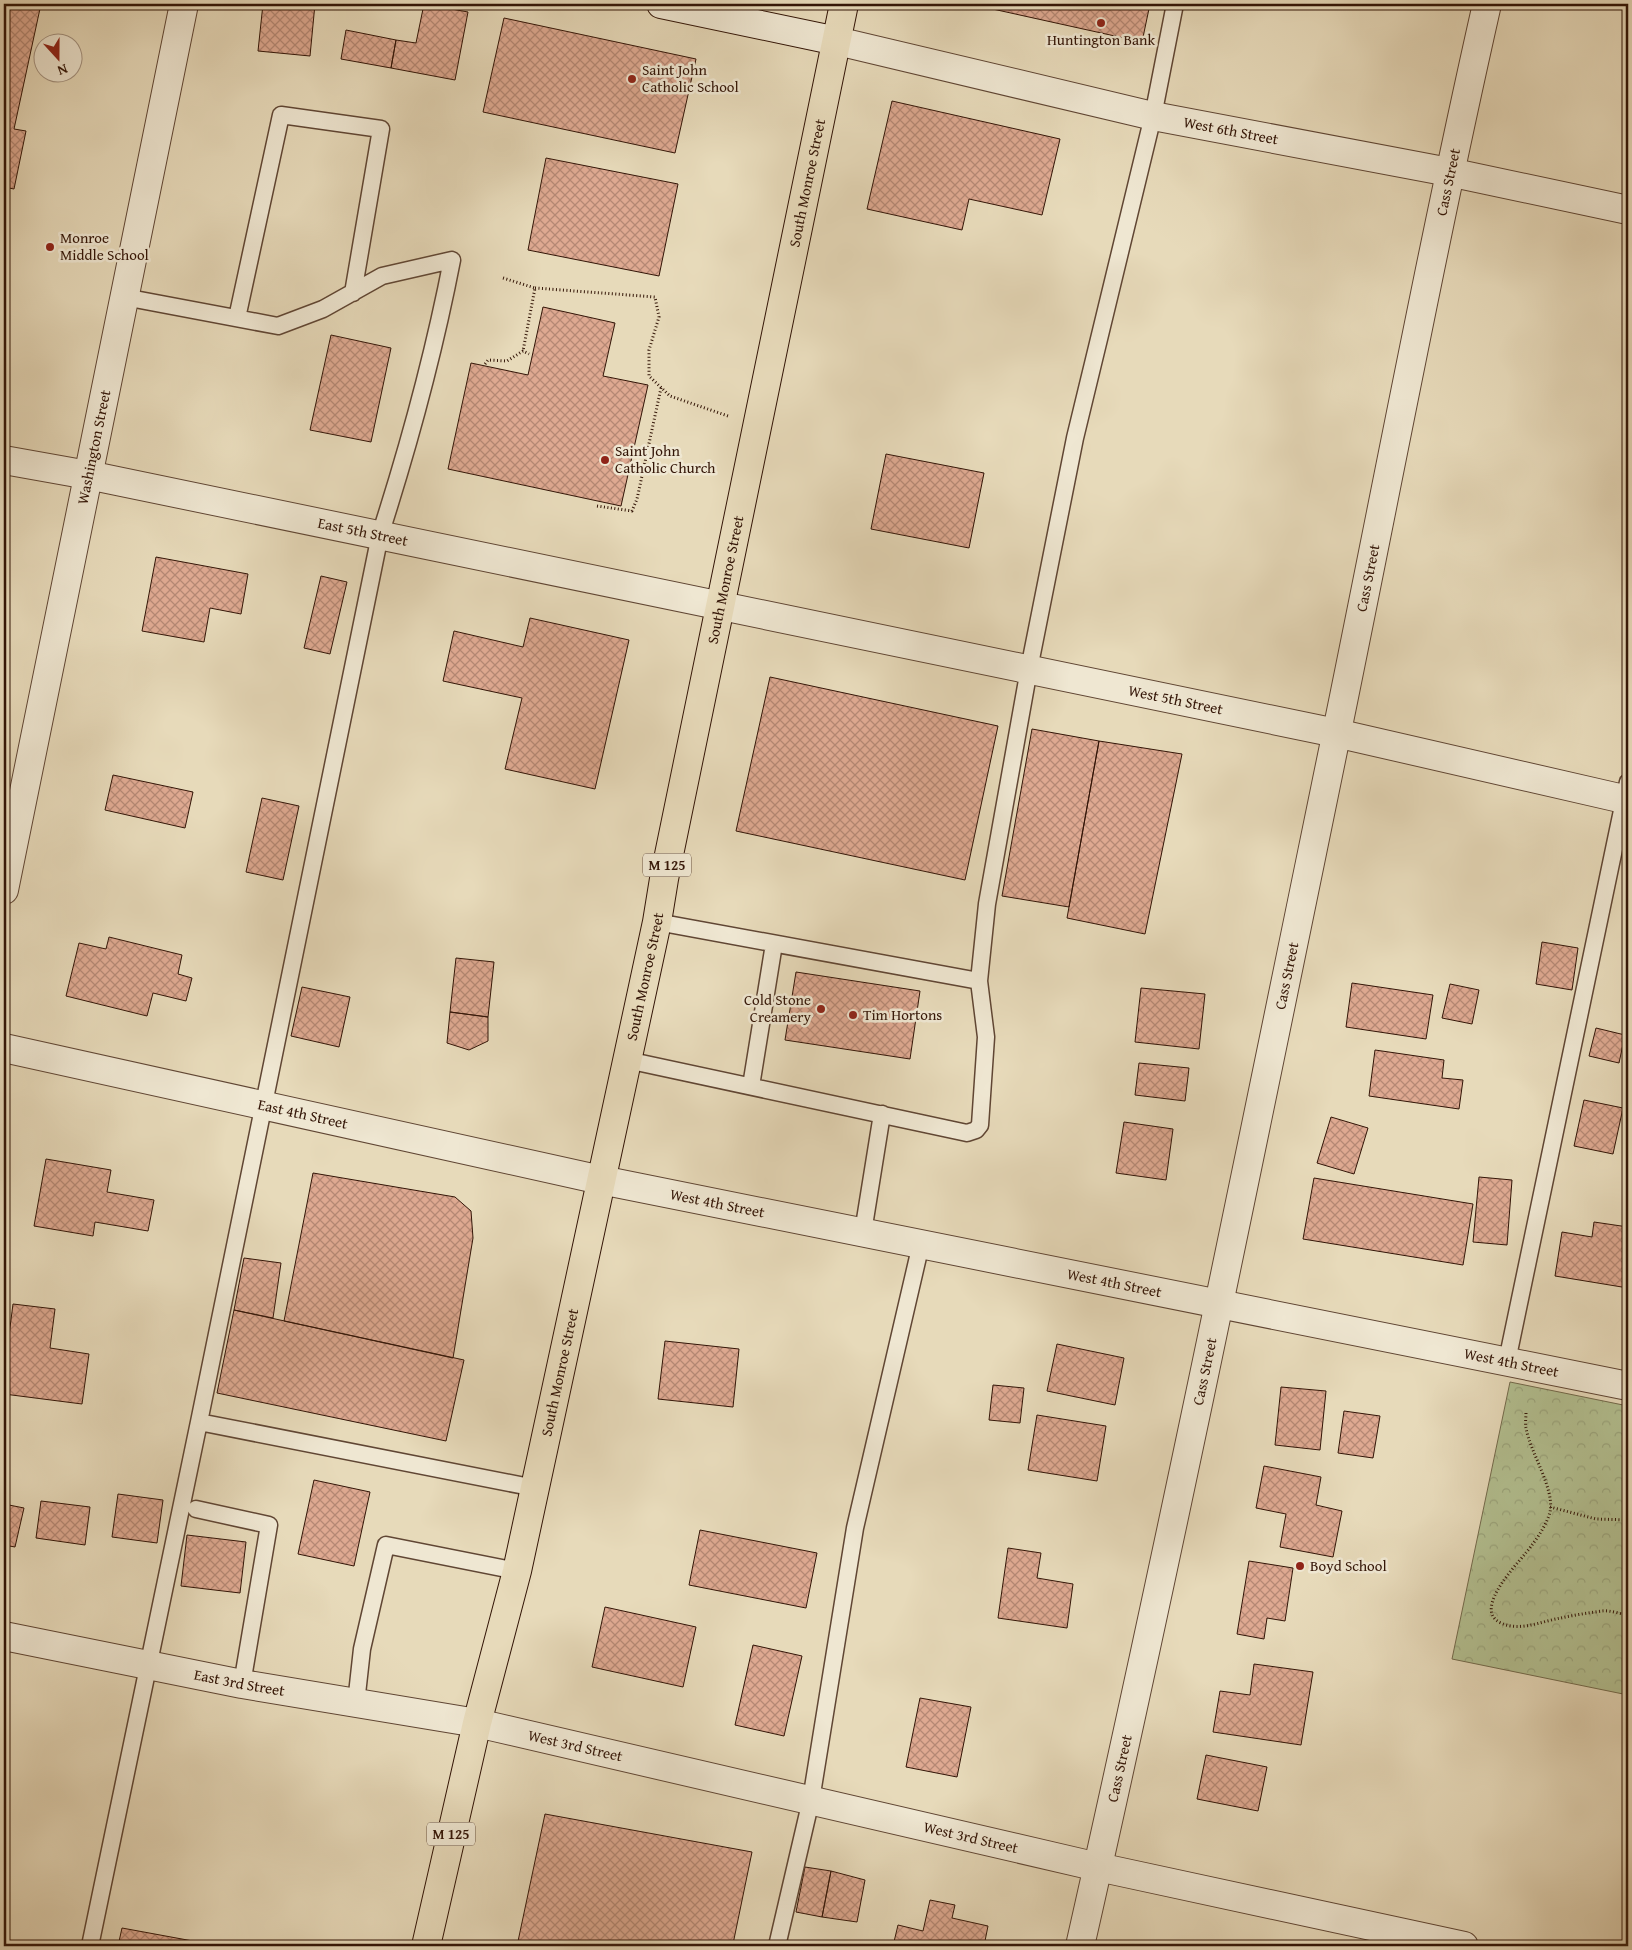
<svg xmlns="http://www.w3.org/2000/svg" width="1632" height="1950" viewBox="0 0 1632 1950" font-family="'Gentium Book Plus',serif">
  <style>
    .forest { fill: url(#forest-crowns); stroke: #736a4c }
    .building { fill: url(#building-cross-hatch); stroke: #331507 }
    .lines { fill: none; stroke-linecap: round; stroke-linejoin: round }
    .lane-casing { stroke: #604634; stroke-width: 19 }
    .street-casing { stroke: #604634; stroke-width: 30 }
    .secondary-casing { stroke: #331507; stroke-width: 30 }
    .primary-casing { stroke: #331507; stroke-width: 30 }
    .path { stroke: #331507; stroke-width: 3; stroke-dasharray: 1 2.5; stroke-linecap: butt }
    .lane { stroke: #efe7d2; stroke-width: 16 }
    .street { stroke: #efe7d2; stroke-width: 28 }
    .secondary { stroke: #efe7d2; stroke-width: 28 }
    .primary { stroke: #e7daba; stroke-width: 28 }
    .poi-dot { fill: #8f2418; stroke: #efe7d2; stroke-width: 2 }
    .labels { text-anchor: middle; stroke-width: 5; stroke-linejoin: round; paint-order: stroke }
    .shield { fill: #efe7d2; stroke: #6b5444; stroke-width: 1 }
    .shield-label { font-size: 14px; font-weight: bold; fill: #331507 }
    .poi-label { font-size: 15px; fill: #331507; stroke: #efe7d2; text-anchor: start }
    .street-label { font-size: 15px; fill: #331507; stroke: #efe7d2 }
  </style>
  <defs>
    <pattern id="forest-crowns" width="20" height="18" patternUnits="userSpaceOnUse" patternTransform="scale(1.25)"><rect width="20" height="18" fill="#b3c091"/><path d="M2 6a3 3 0 1 1 6 0M12 15a3 3 0 1 1 6 0" fill="none" stroke="#9aa47c"/></pattern>
    <pattern id="building-cross-hatch" width="8" height="8" patternUnits="userSpaceOnUse" patternTransform="scale(1.25)"><rect width="8" height="8" fill="#dea991"/><path d="M0 0l8 8M0 8l8-8" fill="none" stroke="#b58874"/></pattern>
  </defs>
  <rect width="100%" height="100%" fill="#e7daba"/>
  <filter id="stains"><feTurbulence type="fractalNoise" baseFrequency=".004" numOctaves="4"/><feColorMatrix values="0 0 0 0 .2 0 0 0 0 .09 0 0 0 0 .02 0 0 0 .5 -.17"/></filter>
  <radialGradient id="worn" r=".72"><stop offset=".6" stop-color="#630" stop-opacity="0"/><stop offset="1" stop-color="#630" stop-opacity=".3"/></radialGradient>
  <path class="forest" d="M 1510,1382 L 1628,1406 L 1628,1695 L 1452,1659 Z"/>
  <path class="building" d="M 4,4 L 41,4 L 14,129 L 26,131 L 14,189 L 4,187 Z
    M 263,4 L 315,4 L 310,56 L 258,51 Z
    M 424,4 L 468,12 L 455,80 L 391,68 L 396,40 L 416,43 Z
    M 970,4 L 1150,4 L 1142,42 Z
    M 504,18 L 696,59 L 675,153 L 483,112 Z
    M 346,30 L 396,40 L 391,68 L 341,59 Z
    M 892,101 L 1060,139 L 1042,215 L 969,199 L 962,230 L 867,209 Z
    M 546,158 L 678,184 L 659,276 L 528,250 Z
    M 543,307 L 615,323 L 603,376 L 648,385 L 621,506 L 448,469 L 471,363 L 528,375 Z
    M 331,335 L 391,348 L 371,442 L 310,430 Z
    M 886,454 L 984,473 L 969,548 L 871,529 Z
    M 156,557 L 248,574 L 241,614 L 210,608 L 204,642 L 142,631 Z
    M 321,576 L 347,582 L 330,654 L 304,648 Z
    M 530,618 L 629,640 L 595,789 L 505,769 L 522,698 L 443,681 L 454,631 L 523,647 Z
    M 770,677 L 998,726 L 965,880 L 736,831 Z
    M 1032,729 L 1099,741 L 1069,907 L 1002,896 Z
    M 1099,741 L 1182,754 L 1145,934 L 1067,918 Z
    M 113,775 L 193,792 L 185,828 L 105,810 Z
    M 262,798 L 299,806 L 283,880 L 246,872 Z
    M 109,937 L 182,955 L 178,974 L 192,978 L 186,1001 L 153,993 L 147,1016 L 66,996 L 79,943 L 106,949 Z
    M 1542,942 L 1578,948 L 1572,990 L 1536,984 Z
    M 456,958 L 494,962 L 488,1017 L 450,1012 Z
    M 796,972 L 920,991 L 910,1059 L 785,1040 Z
    M 1352,983 L 1433,995 L 1426,1039 L 1346,1027 Z
    M 1450,984 L 1479,990 L 1472,1024 L 1442,1018 Z
    M 302,987 L 350,997 L 339,1047 L 291,1036 Z
    M 1141,988 L 1205,994 L 1199,1049 L 1135,1042 Z
    M 450,1012 L 488,1017 L 488,1041 L 469,1050 L 447,1043 Z
    M 1596,1028 L 1625,1035 L 1619,1063 L 1589,1056 Z
    M 1375,1050 L 1444,1060 L 1442,1078 L 1463,1080 L 1459,1109 L 1369,1096 Z
    M 1139,1063 L 1189,1068 L 1185,1101 L 1135,1095 Z
    M 1584,1100 L 1623,1108 L 1613,1154 L 1574,1146 Z
    M 1331,1117 L 1368,1128 L 1354,1174 L 1317,1163 Z
    M 1124,1122 L 1173,1129 L 1166,1180 L 1116,1173 Z
    M 46,1159 L 111,1170 L 107,1192 L 154,1200 L 148,1231 L 95,1222 L 93,1236 L 34,1226 Z
    M 313,1173 L 455,1197 L 471,1211 L 473,1238 L 453,1358 L 284,1321 Z
    M 1479,1177 L 1512,1180 L 1507,1245 L 1473,1242 Z
    M 1314,1178 L 1473,1204 L 1463,1265 L 1303,1239 Z
    M 1594,1222 L 1628,1227 L 1628,1288 L 1555,1276 L 1562,1232 L 1592,1237 Z
    M 244,1258 L 281,1263 L 273,1318 L 234,1310 Z
    M 13,1304 L 55,1309 L 50,1348 L 89,1354 L 82,1404 L 4,1394 L 4,1374 Z
    M 234,1310 L 464,1360 L 446,1441 L 217,1393 Z
    M 665,1341 L 739,1349 L 733,1407 L 658,1399 Z
    M 1057,1344 L 1124,1358 L 1115,1405 L 1047,1391 Z
    M 993,1385 L 1024,1388 L 1020,1423 L 989,1420 Z
    M 1281,1387 L 1326,1391 L 1320,1450 L 1275,1445 Z
    M 1344,1411 L 1380,1416 L 1373,1458 L 1338,1453 Z
    M 1037,1415 L 1106,1426 L 1097,1481 L 1028,1470 Z
    M 1264,1466 L 1321,1477 L 1316,1505 L 1342,1511 L 1333,1557 L 1280,1547 L 1286,1514 L 1256,1508 Z
    M 314,1480 L 370,1492 L 354,1566 L 298,1554 Z
    M 118,1494 L 163,1500 L 157,1543 L 112,1537 Z
    M 41,1501 L 90,1507 L 85,1545 L 36,1538 Z
    M 4,1504 L 24,1508 L 15,1547 L 4,1545 Z
    M 700,1530 L 817,1553 L 806,1608 L 689,1585 Z
    M 187,1535 L 246,1542 L 240,1593 L 181,1586 Z
    M 1008,1548 L 1041,1553 L 1037,1578 L 1073,1584 L 1067,1628 L 998,1618 Z
    M 1249,1561 L 1293,1568 L 1285,1621 L 1267,1618 L 1264,1639 L 1237,1634 Z
    M 605,1607 L 696,1627 L 683,1687 L 592,1667 Z
    M 753,1645 L 802,1656 L 784,1736 L 735,1725 Z
    M 1254,1664 L 1313,1672 L 1301,1745 L 1213,1732 L 1220,1691 L 1250,1695 Z
    M 920,1698 L 971,1707 L 957,1777 L 906,1767 Z
    M 1206,1755 L 1267,1767 L 1258,1811 L 1197,1799 Z
    M 545,1814 L 752,1852 L 733,1944 L 747,1946 L 517,1946 Z
    M 805,1867 L 831,1871 L 822,1917 L 796,1912 Z
    M 831,1871 L 865,1880 L 857,1922 L 822,1917 Z
    M 930,1900 L 955,1905 L 952,1918 L 988,1926 L 984,1946 L 893,1946 L 898,1925 L 923,1931 Z
    M 122,1928 L 220,1946 L 118,1946 Z
    M 4,1941 L 30,1946 L 4,1946 Z
    M 1150,1943 L 1194,1946 L 1150,1946 Z"/>
  <g class="lines">
    <g class="lane-casing">
      <path id="lane" d="M 237,318 L 281,115 L 381,129 L 353,293
        M 657,922 L 979,981
        M 627,1060 L 967,1133 L 976,1130 L 980,1125 L 986,1037 L 979,981 L 987,904 L 1029,669 L 1075,438 L 1153,116 L 1175,4
        M 751,1086 L 774,944
        M 863,1232 L 882,1114
        M 1507,1361 L 1628,782
        M 199,1422 L 535,1488
        M 196,1509 L 269,1525 L 242,1684
        M 356,1703 L 362,1649 L 386,1545 L 517,1571
        M 90,1946 L 199,1422 L 380,535 C 409,445 434,353 452,260 L 382,276 L 323,309 L 278,326 L 124,297
        M 777,1946 L 811,1800 L 855,1528 L 921,1244"/>
    </g>
    <g class="street-casing">
      <g id="street">
        <path id="s1" d="M 837,41 L 1153,116 L 1449,172 L 1628,210"/>
        <path id="s2" d="M 4,460 L 88,475 L 1336,733 L 1628,800"/>
        <path id="s3" d="M 4,890 L 184,4"/>
        <path id="s4" d="M 4,1048 L 601,1180 L 1628,1386"/>
        <path id="s5" d="M 4,1636 L 242,1684 L 477,1723 L 1098,1867 L 1464,1946"/>
        <path id="s6" d="M 1080,1946 C 1171,1544 1253,1140 1336,736 C 1386,492 1432,247 1487,4"/>
      </g>
    </g>
    <g class="secondary-casing">
      <path id="secondary" d="M 661,4 L 837,41"/>
    </g>
    <g class="primary-casing">
      <g id="primary">
        <path id="s7" d="M 426,1946 L 477,1723 L 517,1571 L 657,922 L 664,879 L 844,4"/>
      </g>
    </g>
    <path class="path" d="M 503,278 L 535,288 L 523,351
      M 535,288 L 655,297 L 659,317 L 649,350 L 649,376 L 670,396 L 728,416
      M 485,364 L 488,360 L 507,361 L 523,351 L 529,354
      M 597,506 L 632,511 L 637,499 L 661,388
      M 1526,1413 C 1526,1418 1525,1424 1526,1428 C 1530,1452 1555,1489 1550,1512 C 1547,1523 1539,1536 1532,1545 C 1522,1560 1470,1609 1501,1623 C 1520,1632 1542,1621 1561,1618 C 1574,1615 1588,1613 1602,1611 C 1610,1610 1620,1614 1628,1615
      M 1550,1507 L 1596,1519 L 1628,1520"/>
    <use href="#lane" class="lane"/>
    <use href="#street" class="street"/>
    <use href="#secondary" class="secondary"/>
    <use href="#primary" class="primary"/>
  </g>
  <g class="poi-dot">
    <circle cx="1101" cy="23" r="5"/>
    <circle cx="632" cy="79" r="5"/>
    <circle cx="50" cy="247" r="5"/>
    <circle cx="605" cy="460" r="5"/>
    <circle cx="821" cy="1009" r="5"/>
    <circle cx="853" cy="1015" r="5"/>
    <circle cx="1300" cy="1566" r="5"/>
  </g>
  <g class="labels">
    <g class="shield">
      <rect x="643" y="853.5" width="48" height="23" rx="4"/>
      <rect x="427" y="1822.5" width="48" height="23" rx="4"/>
    </g>
    <g class="shield-label">
      <text x="667" y="870">M 125</text>
      <text x="451" y="1839">M 125</text>
    </g>
    <g class="poi-label">
      <text x="1101" y="45" text-anchor="middle">Huntington Bank</text>
      <text x="642" y="75">Saint John<tspan x="642" dy="17">Catholic School</tspan></text>
      <text x="60" y="243">Monroe<tspan x="60" dy="17">Middle School</tspan></text>
      <text x="615" y="456">Saint John<tspan x="615" dy="17">Catholic Church</tspan></text>
      <text x="811" y="1005" text-anchor="end">Cold Stone<tspan x="811" dy="17">Creamery</tspan></text>
      <text x="863" y="1020">Tim Hortons</text>
      <text x="1310" y="1571">Boyd School</text>
    </g>
    <g class="street-label">
      <text dy="5" stroke="none"><textPath href="#s1" startOffset="404">West 6th Street</textPath></text>
      <text dy="5" stroke="none"><textPath href="#s6" startOffset="1802">Cass Street</textPath></text>
      <text dy="5" stroke="none"><textPath href="#s7" startOffset="1804">South Monroe Street</textPath></text>
      <text dy="5" stroke="none"><textPath href="#s3" startOffset="452">Washington Street</textPath></text>
      <text dy="5" stroke="none"><textPath href="#s2" startOffset="366">East 5th Street</textPath></text>
      <text dy="5" stroke="none"><textPath href="#s6" startOffset="1398">Cass Street</textPath></text>
      <text dy="5" stroke="none"><textPath href="#s7" startOffset="1399">South Monroe Street</textPath></text>
      <text dy="5" stroke="none"><textPath href="#s2" startOffset="1196">West 5th Street</textPath></text>
      <text dy="5" stroke="none"><textPath href="#s6" startOffset="992">Cass Street</textPath></text>
      <text dy="5" stroke="none"><textPath href="#s7" startOffset="994">South Monroe Street</textPath></text>
      <text dy="5" stroke="none"><textPath href="#s4" startOffset="306">East 4th Street</textPath></text>
      <text dy="5" stroke="none"><textPath href="#s4" startOffset="730">West 4th Street</textPath></text>
      <text dy="5" stroke="none"><textPath href="#s4" startOffset="1135">West 4th Street</textPath></text>
      <text dy="5" stroke="none"><textPath href="#s4" startOffset="1540">West 4th Street</textPath></text>
      <text dy="5" stroke="none"><textPath href="#s6" startOffset="588">Cass Street</textPath></text>
      <text dy="5" stroke="none"><textPath href="#s7" startOffset="589">South Monroe Street</textPath></text>
      <text dy="5" stroke="none"><textPath href="#s5" startOffset="240">East 3rd Street</textPath></text>
      <text dy="5" stroke="none"><textPath href="#s5" startOffset="582">West 3rd Street</textPath></text>
      <text dy="5" stroke="none"><textPath href="#s6" startOffset="182">Cass Street</textPath></text>
      <text dy="5" stroke="none"><textPath href="#s5" startOffset="988">West 3rd Street</textPath></text>
    </g>
  </g>
  <rect width="1632" height="1950" fill="none" stroke="#e7daba" stroke-width="20"/>
  <rect x="5" y="5" width="1622" height="1940" fill="none" stroke="#331507" stroke-width="2.5"/>
  <rect x="10" y="10" width="1612" height="1930" fill="none" stroke="#331507"/>
  <g transform="translate(58 58) rotate(159)"><circle r="24" fill="#efe7d2" stroke="#a49381"/>
  <path d="M0-4L9 19L0 12L-9 19Z" fill="#8f2418"/>
  <text y="-8" font-size="14" font-weight="bold" text-anchor="middle" fill="#331507">N</text>
  </g>
  <rect width="100%" height="100%" filter="url(#stains)"/>
  <rect width="100%" height="100%" fill="url(#worn)"/>
</svg>
